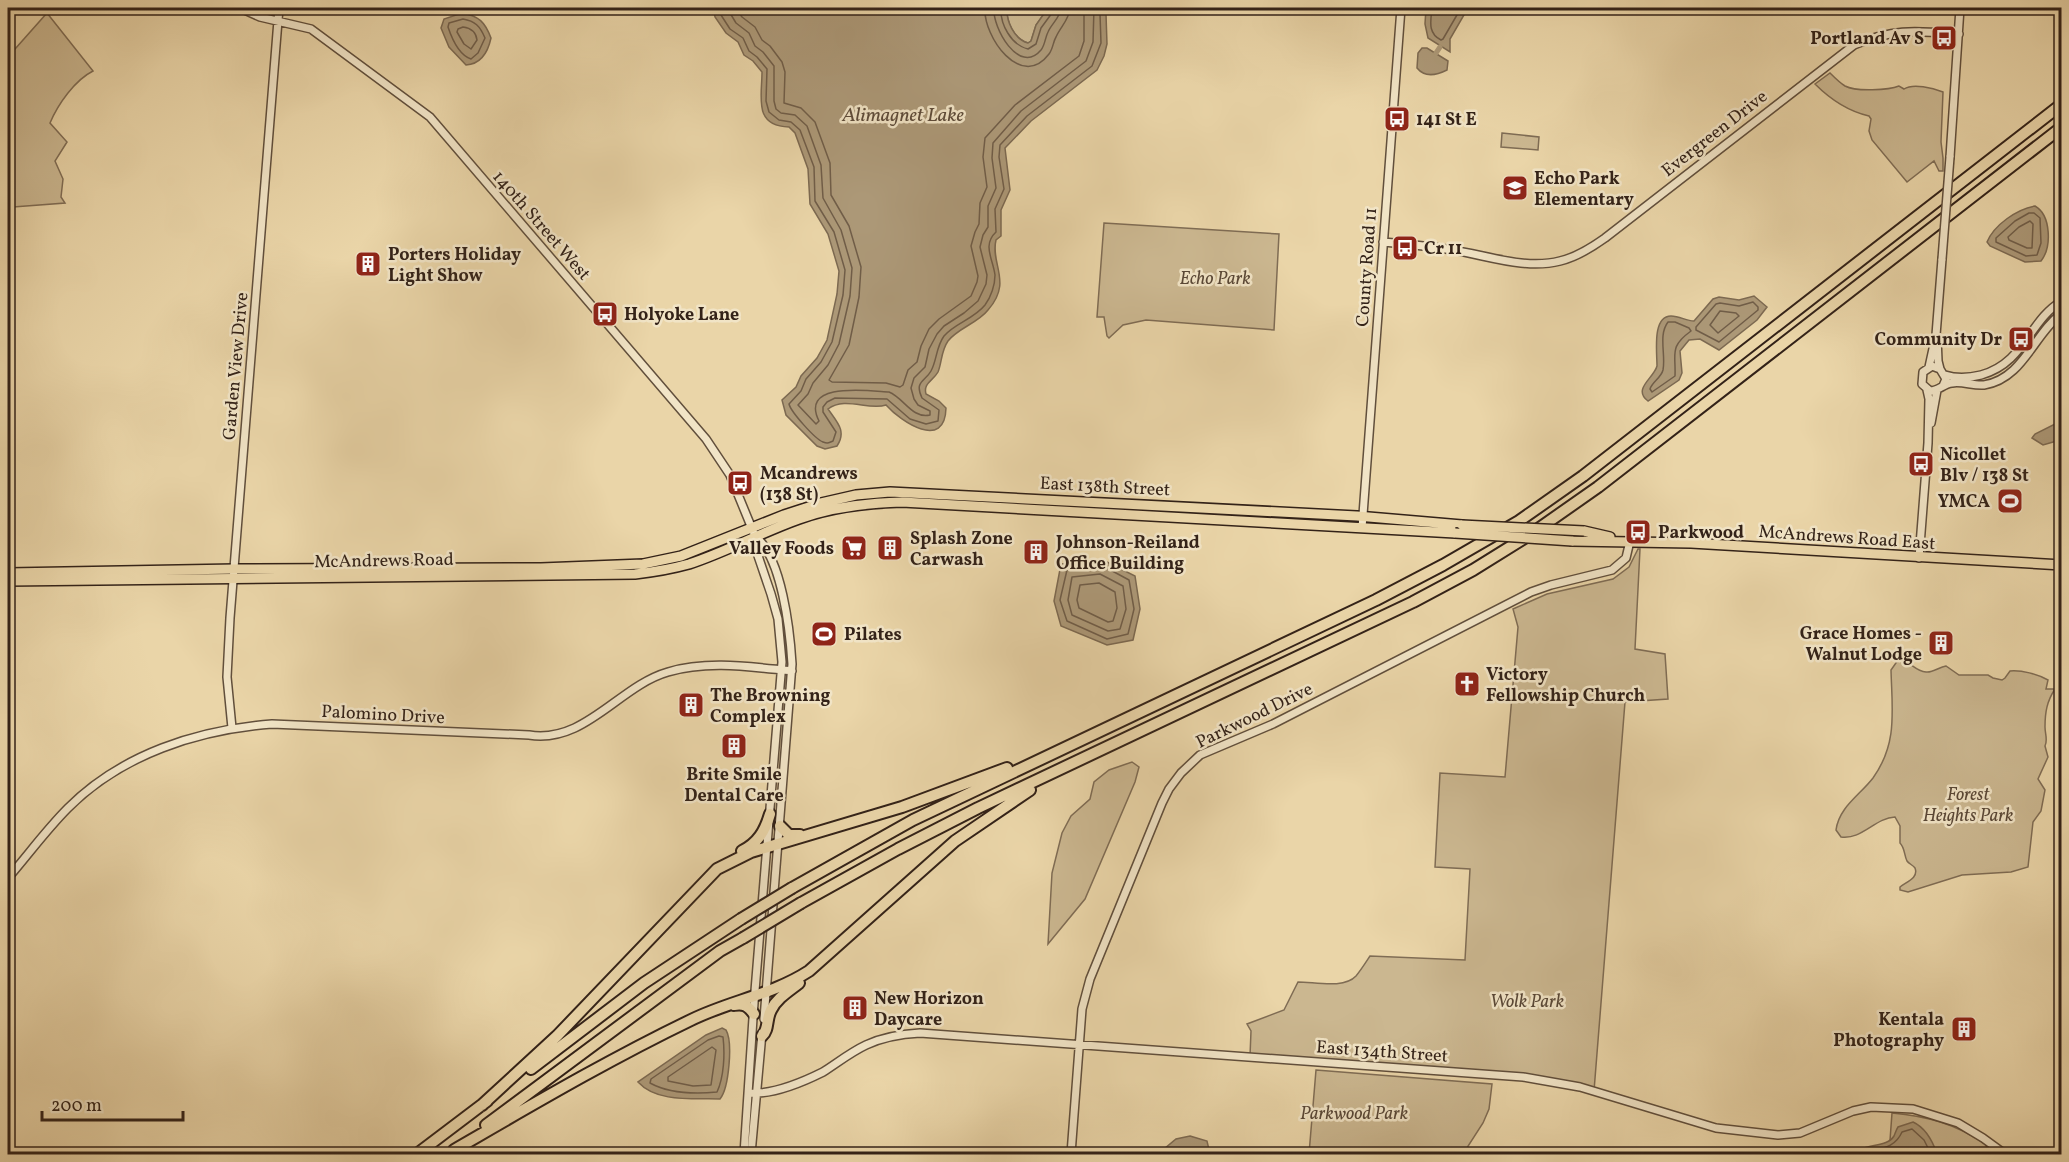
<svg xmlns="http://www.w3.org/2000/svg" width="2069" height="1162" viewBox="0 0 2069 1162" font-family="Vollkorn,serif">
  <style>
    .green { fill: #cbb790; stroke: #7f6c54; stroke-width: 1.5 }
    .water { fill: #ac9877; stroke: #7c6951; stroke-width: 1.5 }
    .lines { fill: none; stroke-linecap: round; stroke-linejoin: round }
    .shore { stroke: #705d48; stroke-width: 1.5 }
    .canal { stroke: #ac9877; stroke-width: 5 }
    .minor-casing { stroke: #614f3c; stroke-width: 10 }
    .major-casing { stroke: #332218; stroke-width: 12 }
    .highway-casing { stroke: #332218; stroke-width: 14 }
    .minor { stroke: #f1e4c6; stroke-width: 7 }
    .major { stroke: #ead5a8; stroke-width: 9 }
    .highway { stroke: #ead5a8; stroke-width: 10 }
    .minor-bridge-casing { stroke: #614f3c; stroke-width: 10; stroke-linecap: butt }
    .major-bridge-casing { stroke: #332218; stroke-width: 12; stroke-linecap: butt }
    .highway-bridge-casing { stroke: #332218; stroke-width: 14; stroke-linecap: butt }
    .minor-bridge { stroke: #f1e4c6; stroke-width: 7 }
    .major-bridge { stroke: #ead5a8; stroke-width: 9 }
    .highway-bridge { stroke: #ead5a8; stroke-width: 10 }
    .labels { text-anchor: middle; stroke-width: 5; stroke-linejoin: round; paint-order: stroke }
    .poi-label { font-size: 18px; font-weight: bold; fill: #332218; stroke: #f1e4c6; text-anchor: start }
    .street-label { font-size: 18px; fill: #332218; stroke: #f1e4c6 }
    .park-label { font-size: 18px; font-style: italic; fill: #594736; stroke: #f1e4c6 }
    .water-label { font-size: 20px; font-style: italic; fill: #5d4b39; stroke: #f1e4c6 }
  </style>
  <rect width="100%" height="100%" fill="#ead5a8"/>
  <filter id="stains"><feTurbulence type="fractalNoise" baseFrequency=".00333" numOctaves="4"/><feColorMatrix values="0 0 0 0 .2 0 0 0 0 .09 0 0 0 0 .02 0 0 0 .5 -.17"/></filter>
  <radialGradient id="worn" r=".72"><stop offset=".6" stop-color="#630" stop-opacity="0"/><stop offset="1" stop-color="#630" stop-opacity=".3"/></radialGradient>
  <path class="green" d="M 1007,8 L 1048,8 L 1036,25 L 1031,41 L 1028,43 C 1014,39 1006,21 1007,8 Z
    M 47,13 L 93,71 C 75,80 58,104 50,123 L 67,142 L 55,161 L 63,179 L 61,197 L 65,203 L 13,207 L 8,205 L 8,50 L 15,49 Z
    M 1830,73 C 1834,77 1840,83 1845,86 C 1856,92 1889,90 1899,86 L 1904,89 C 1913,83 1933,88 1943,92 L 1941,142 L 1943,158 L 1943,171 L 1939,171 L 1934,161 L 1907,182 L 1872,140 L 1869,131 L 1871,119 L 1869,116 C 1847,111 1831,100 1815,84 Z
    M 1502,133 L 1539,137 L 1538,150 L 1501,147 Z
    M 1104,223 L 1279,234 L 1274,330 L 1146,320 L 1123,325 L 1109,338 L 1107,336 L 1104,317 L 1097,317 Z
    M 1638,549 L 1640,549 L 1635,649 L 1665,654 L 1668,699 L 1625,702 L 1594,1091 L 1554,1081 L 1250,1056 L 1251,1031 L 1247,1024 L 1284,1010 L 1298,982 C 1315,982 1344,989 1356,976 C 1361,970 1366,962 1370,956 L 1465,960 L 1470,869 L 1435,867 L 1440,773 L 1505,777 L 1518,627 L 1513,609 L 1547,594 L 1613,579 L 1629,567 Z
    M 1898,660 C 1910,660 1914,671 1926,672 C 1933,673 1939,667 1946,666 L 1959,675 L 1988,675 L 1993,678 L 2002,680 L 2005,678 L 2010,671 C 2022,670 2037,674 2048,680 L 2046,689 L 2055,689 C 2047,701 2045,712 2045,727 C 2045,734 2048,740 2045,746 L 2048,757 L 2038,779 L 2045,790 L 2041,811 L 2033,822 L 2028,867 L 2011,872 L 1962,875 L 1908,892 L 1900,890 L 1900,887 C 1906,882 1919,878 1915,868 C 1913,865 1909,864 1907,861 C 1904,855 1905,848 1900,843 L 1900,826 L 1895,817 C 1875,818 1862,840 1841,837 L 1836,830 C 1839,807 1860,795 1873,778 C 1898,743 1892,710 1891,670 Z
    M 1132,762 L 1139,767 L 1135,782 L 1085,899 L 1048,944 L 1052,873 L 1062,833 L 1071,816 L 1090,799 L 1094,782 L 1109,770 Z
    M 1316,1070 L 1492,1084 L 1489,1109 L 1483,1123 L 1463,1154 L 1309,1154 Z
    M 1892,1113 C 1926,1116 1956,1124 1985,1144 L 1987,1147 L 1984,1154 L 1889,1154 Z"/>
  <path class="water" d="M 713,8 L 1007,8 C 1006,21 1014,39 1028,43 L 1031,41 L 1036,25 L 1048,8 L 1113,8 L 1106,14 L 1107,44 L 1104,56 L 1097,70 L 1031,121 L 1005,148 L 1010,190 L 1001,210 L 1001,236 L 996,240 C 990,264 1013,282 988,310 C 978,323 958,328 948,341 C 941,351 942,362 938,372 C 933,381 923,383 926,394 L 939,401 L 946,408 C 945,451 901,422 886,405 C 869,411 845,396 828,409 C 837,422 847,431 837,446 L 825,449 L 817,446 L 786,415 L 782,400 L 796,387 L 801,376 L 817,358 L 827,340 L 837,294 L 839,271 L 828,234 L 810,204 L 808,169 L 795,133 L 789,127 C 753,126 762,97 762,72 L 753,61 L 744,55 L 738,42 L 726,33 L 715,17 Z
    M 1426,8 L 1468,8 L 1450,39 L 1450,52 L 1428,38 L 1425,24 Z
    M 462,13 C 479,16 485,22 491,38 C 488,52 481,64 466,65 L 449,47 L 441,28 L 444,19 Z
    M 1422,48 L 1427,48 L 1448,61 L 1447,70 C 1437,75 1425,78 1417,68 L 1418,53 Z
    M 2035,206 C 2051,215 2052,247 2041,261 L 2025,262 L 1990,246 L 1987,242 C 1994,225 2017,209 2035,206 Z
    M 1754,296 L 1767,307 L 1757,320 L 1719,350 L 1700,339 L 1689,340 L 1680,351 L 1682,373 L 1679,380 L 1648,401 C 1632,389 1654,378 1657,366 C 1657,352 1652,316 1671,316 C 1680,316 1686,321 1694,321 L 1713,299 L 1719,297 L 1739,300 Z
    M 2061,421 L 2061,439 L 2060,440 L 2043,445 L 2032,438 L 2035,434 Z
    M 1103,560 L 1135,576 L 1140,609 L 1133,640 L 1107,645 L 1061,626 L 1054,601 L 1061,564 Z
    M 722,1028 L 726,1030 C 733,1042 729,1088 720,1099 C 694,1098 657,1103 638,1082 L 706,1035 Z
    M 1913,1122 C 1926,1128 1933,1142 1937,1154 L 1854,1154 C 1864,1143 1887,1148 1894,1136 C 1895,1134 1896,1130 1898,1127 Z
    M 1190,1136 L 1207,1141 L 1210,1154 L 1158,1154 L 1176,1139 Z"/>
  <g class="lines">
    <path class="shore" d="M 719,8 L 721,15 L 730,29 L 743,38 L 749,51 L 757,57 L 767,69 L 766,101 L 769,112 L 779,120 L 791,122 L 800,130 L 814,167 L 815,201 L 834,232 L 845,270 L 843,295 L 832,342 L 821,362 L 806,379 L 801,391 L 789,404 C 791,412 815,439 823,442 C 828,444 828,443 833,441 L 836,432 L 823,412 L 823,407 L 827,402 L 835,398 L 887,399 L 910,419 L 926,424 L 938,421 L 939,410 L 922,398 C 914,381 925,382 931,371 C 937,360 936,347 944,336 C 955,323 974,319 985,305 C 991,297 995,285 995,275 C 993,259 982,245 996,232 L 995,209 L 1004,189 L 999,157 L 1000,145 L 1027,116 L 1092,66 L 1101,43 L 1100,14 L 1104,8
      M 727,8 L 736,23 L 749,33 L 755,46 L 763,52 L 774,66 L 774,101 L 776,109 L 781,113 L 795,115 L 807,126 L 821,165 L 823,198 L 841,230 L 852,268 L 850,296 L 839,344 L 828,365 L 813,383 L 808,394 L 798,405 L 816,424 L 819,421 C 799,381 869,391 889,392 C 904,398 912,419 930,415 L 930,411 L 918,405 L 914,399 L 911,388 L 914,378 L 925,367 L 929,349 L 937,334 L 944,326 L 964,313 L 978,301 L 986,284 L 987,275 L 980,247 L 983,235 L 988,227 L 988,206 L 996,188 L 992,158 L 993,143 L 1021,111 L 1086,61 L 1093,42 L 1094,8
      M 736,8 L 742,17 L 755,27 L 762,40 L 770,46 L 782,62 L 785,72 L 784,103 L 801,108 L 815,122 L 830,163 L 831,195 L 849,226 L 861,267 L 859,297 L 849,345 L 829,380 L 832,382 L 886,383 L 900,387 L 903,385 L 908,370 L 917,362 L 921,346 L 929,329 L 939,319 L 971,296 L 977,282 L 978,276 L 971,246 L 975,232 L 979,224 L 980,203 L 987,187 L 983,157 L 985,138 L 1015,105 L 1079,56 L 1084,41 L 1084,8
      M 985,8 C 983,36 1021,91 1049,54 C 1053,49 1053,42 1056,37 C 1061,26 1069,20 1070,8
      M 994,8 C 992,27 1019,76 1041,50 C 1045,45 1045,38 1048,32 C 1052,23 1060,18 1061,8
      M 1001,8 C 1000,24 1011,45 1028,49 L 1036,44 L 1041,28 L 1052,13 L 1053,8
      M 1432,8 C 1431,20 1427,33 1441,40 L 1443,39 L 1461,8
      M 463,19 C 475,21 480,26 485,38 L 478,53 L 471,59 C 459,55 452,39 448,27 L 449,23 Z
      M 463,27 C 471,28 476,32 477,40 L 471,49 L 464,44 L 457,32 L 458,29 Z
      M 2029,213 L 2034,213 L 2040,218 L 2041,243 L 2037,255 L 2026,256 L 1996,242 L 1996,238 L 2015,221 Z
      M 2030,221 L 2033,224 L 2032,248 L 2027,248 L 2009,240 L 2008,237 L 2019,227 Z
      M 1753,302 L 1758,307 L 1758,310 L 1719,342 L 1696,330 L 1696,327 L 1716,304 L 1720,303 L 1739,306 Z
      M 1720,311 L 1736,313 L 1739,316 L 1718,333 L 1710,325 Z
      M 1668,322 L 1675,322 L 1689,328 L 1691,331 C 1669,347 1676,353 1675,376 L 1652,392 L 1650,389 C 1652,382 1661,378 1663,370 C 1666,355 1658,335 1668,322 Z
      M 1103,566 L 1129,580 L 1134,609 L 1128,634 L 1107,639 L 1067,621 L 1060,600 L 1067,570 Z
      M 1100,574 L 1123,586 L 1126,609 L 1120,629 L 1108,631 L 1072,615 L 1068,600 L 1072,577 Z
      M 1099,583 L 1115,592 L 1117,608 L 1113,621 L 1108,622 L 1079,608 L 1077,600 L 1080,585 Z
      M 719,1036 L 723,1037 C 725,1054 724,1077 717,1092 C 696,1094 670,1094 650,1083 L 651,1079 L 708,1040 Z
      M 712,1047 L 716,1050 L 711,1085 L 693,1086 L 668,1081 L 668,1077 Z
      M 1862,1154 C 1878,1148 1894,1150 1902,1132 L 1912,1129 L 1924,1140 L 1931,1154"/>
    <path class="canal" d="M 1436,53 L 1440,47"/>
    <g class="minor-casing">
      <path id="minor" d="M 240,8 L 260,17 L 311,29 L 430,117 L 706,439 L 730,475 L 755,536 L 756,550 L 771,594 L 778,619 L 782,662 L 754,1003 L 744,1154
        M 1950,157 L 1960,8
        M 1383,242 C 1406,244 1429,246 1452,250 C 1486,255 1525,270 1560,261 C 1577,257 1591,248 1605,238 L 1854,45 C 1895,28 1916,31 1959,34
        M 1937,337 L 1938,361 L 1940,369
        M 1929,367 L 1936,335 L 1942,259
        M 1945,375 C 1957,379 1969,378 1981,375 C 2025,363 2029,320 2062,301
        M 1943,386 L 1946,379 L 1940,369 L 1932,366 L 1923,372 L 1922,384 L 1930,391 C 1939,391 1943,384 1952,383 C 1962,381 1973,386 1984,385 C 2023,379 2034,334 2062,313
        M 1931,423 L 1937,390
        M 1362,528 L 1401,8
        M 755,536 C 782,557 790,631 792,664 L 764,1019
        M 1919,558 L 1928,443 L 1929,399 L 1927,390
        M 232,728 L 227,677 L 230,618 L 279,8
        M 8,878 C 28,855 46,830 68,808 C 122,754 197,730 272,724 L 529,735 C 585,744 619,686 668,672 C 708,660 751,667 792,671
        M 748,1093 C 772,1095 801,1083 823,1072 C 837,1063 851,1052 866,1045 C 883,1037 901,1034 920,1033 L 1523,1077 L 1580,1087 L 1716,1128 L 1778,1135 L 1800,1133 L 1853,1111 L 1871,1107 L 1913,1109 L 1958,1123 L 1983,1138 L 2005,1154
        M 751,1154 L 762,1033
        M 1071,1154 L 1082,1009 L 1090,979 L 1162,803 L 1169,789 L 1181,773 L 1200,755 L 1273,724 L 1531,592 L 1551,585 L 1612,570 L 1626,558 L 1630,541"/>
    </g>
    <g class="major-casing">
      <path id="major" d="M 1584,531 L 1610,537
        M 1572,541 L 1691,543 L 2062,565
        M 8,573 L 235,569 L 541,568 L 643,564 L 681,556 L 784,515 L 821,503 L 856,495 L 890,492 L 1357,516 L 1462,525
        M 8,581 L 635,574 C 653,572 671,569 689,564 C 726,552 762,532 799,519 C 832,507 867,503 902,502 L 1455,533"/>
    </g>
    <g class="highway-casing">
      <path id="highway" d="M 780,826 L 789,835 L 800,835
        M 742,851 C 758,843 765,831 770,814
        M 792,888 L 913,820 L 1376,600 L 1443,565 L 1519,521 L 1583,476 L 2062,104
        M 801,903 L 898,849 L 978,808 L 1413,602 L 1473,570 L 1531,534 L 1598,487 L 2062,127
        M 734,1005 C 744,1003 748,1006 754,1014
        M 762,1036 C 769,1030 766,1019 771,1010 C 777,998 789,991 799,983
        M 531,1069 L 644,983 L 741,919
        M 482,1105 L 557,1036 L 717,869 L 751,852 L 902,807 L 1007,768
        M 486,1125 L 720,951 L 743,938
        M 454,1150 C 532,1105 610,1059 691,1020 C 729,1001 772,995 809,971 L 955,841 L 1030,790
        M 417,1154 L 487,1101"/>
    </g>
    <use href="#minor" class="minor"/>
    <use href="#major" class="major"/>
    <use href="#highway" class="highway"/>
    <g class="minor-bridge-casing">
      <path id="minor-bridge" d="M 1942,259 L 1950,157"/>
    </g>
    <g class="major-bridge-casing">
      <path id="major-bridge" d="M 1462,525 L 1584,531
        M 1455,533 L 1572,541"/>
    </g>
    <g class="highway-bridge-casing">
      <path id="highway-bridge" d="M 741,919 L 792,888
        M 743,938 L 801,903"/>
    </g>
    <use href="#minor-bridge" class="minor-bridge"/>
    <use href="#major-bridge" class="major-bridge"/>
    <use href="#highway-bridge" class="highway-bridge"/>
  </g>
  <defs>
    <g id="bus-square" transform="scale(1.35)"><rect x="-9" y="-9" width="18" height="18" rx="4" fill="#8f2418" stroke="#f1e4c6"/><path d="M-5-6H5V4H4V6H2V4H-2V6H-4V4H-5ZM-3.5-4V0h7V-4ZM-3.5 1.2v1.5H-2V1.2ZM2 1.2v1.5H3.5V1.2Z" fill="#fff"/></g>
    <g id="school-square" transform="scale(1.35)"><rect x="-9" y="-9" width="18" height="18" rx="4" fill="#8f2418" stroke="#f1e4c6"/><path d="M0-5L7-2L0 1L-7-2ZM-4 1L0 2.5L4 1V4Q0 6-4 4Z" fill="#fff"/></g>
    <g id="building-square" transform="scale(1.35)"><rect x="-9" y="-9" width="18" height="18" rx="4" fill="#8f2418" stroke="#f1e4c6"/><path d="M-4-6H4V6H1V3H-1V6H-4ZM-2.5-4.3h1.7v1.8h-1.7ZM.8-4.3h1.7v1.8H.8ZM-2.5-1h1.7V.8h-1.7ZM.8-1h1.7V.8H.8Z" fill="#fff"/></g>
    <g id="stadium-square" transform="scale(1.35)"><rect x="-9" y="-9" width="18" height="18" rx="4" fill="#8f2418" stroke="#f1e4c6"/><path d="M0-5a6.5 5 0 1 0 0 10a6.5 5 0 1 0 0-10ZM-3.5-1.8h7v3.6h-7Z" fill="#fff"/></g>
    <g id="supermarket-square" transform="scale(1.35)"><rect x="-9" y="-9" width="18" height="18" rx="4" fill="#8f2418" stroke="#f1e4c6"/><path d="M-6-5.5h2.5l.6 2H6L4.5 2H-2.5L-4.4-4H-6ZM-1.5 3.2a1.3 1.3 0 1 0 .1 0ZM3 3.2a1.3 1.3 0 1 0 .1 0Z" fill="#fff"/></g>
    <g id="church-square" transform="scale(1.35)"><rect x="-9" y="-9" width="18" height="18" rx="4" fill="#8f2418" stroke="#f1e4c6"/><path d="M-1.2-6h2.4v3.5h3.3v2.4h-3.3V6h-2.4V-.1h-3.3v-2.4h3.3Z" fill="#fff"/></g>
  </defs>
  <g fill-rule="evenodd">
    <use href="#bus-square" x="1944" y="38"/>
    <use href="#bus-square" x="1397" y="119"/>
    <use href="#school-square" x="1515" y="188"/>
    <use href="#bus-square" x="1405" y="248"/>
    <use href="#building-square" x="368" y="264"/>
    <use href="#bus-square" x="605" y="314"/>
    <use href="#bus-square" x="2021" y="339"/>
    <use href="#bus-square" x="1921" y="464"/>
    <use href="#bus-square" x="740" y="483"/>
    <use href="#stadium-square" x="2010" y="501"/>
    <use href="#bus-square" x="1638" y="532"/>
    <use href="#supermarket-square" x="854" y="548"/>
    <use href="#building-square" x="890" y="548"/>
    <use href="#building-square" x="1036" y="552"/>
    <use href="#stadium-square" x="824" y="634"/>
    <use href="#building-square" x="1941" y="643"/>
    <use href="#church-square" x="1467" y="684"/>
    <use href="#building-square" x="691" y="705"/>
    <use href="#building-square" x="734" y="746"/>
    <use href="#building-square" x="855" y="1008"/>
    <use href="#building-square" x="1964" y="1029"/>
  </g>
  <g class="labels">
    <g class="poi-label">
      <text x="1924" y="44" text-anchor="end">Portland Av S</text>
      <text x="1416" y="125">141 St E</text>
      <text x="1534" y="184">Echo Park<tspan x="1534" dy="21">Elementary</tspan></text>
      <text x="1424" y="254">Cr 11</text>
      <text x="388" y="260">Porters Holiday<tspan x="388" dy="21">Light Show</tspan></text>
      <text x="624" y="320">Holyoke Lane</text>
      <text x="2002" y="345" text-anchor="end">Community Dr</text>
      <text x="1940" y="460">Nicollet<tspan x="1940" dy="21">Blv / 138 St</tspan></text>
      <text x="760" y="479">Mcandrews<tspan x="760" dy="21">(138 St)</tspan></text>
      <text x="1990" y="507" text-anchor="end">YMCA</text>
      <text x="1658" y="538">Parkwood</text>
      <text x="910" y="544">Splash Zone<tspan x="910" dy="21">Carwash</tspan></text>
      <text x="1056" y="548">Johnson-Reiland<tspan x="1056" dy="21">Office Building</tspan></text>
      <text x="834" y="554" text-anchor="end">Valley Foods</text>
      <text x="1922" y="639" text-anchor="end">Grace Homes -<tspan x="1922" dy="21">Walnut Lodge</tspan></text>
      <text x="844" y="640">Pilates</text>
      <text x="1486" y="680">Victory<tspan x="1486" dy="21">Fellowship Church</tspan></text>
      <text x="710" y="701">The Browning<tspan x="710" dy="21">Complex</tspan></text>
      <text x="734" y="780" text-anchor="middle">Brite Smile<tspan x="734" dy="21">Dental Care</tspan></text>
      <text x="874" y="1004">New Horizon<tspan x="874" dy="21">Daycare</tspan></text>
      <text x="1944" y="1025" text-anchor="end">Kentala<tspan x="1944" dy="21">Photography</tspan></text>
    </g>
    <g class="street-label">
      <text transform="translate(1714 133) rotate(-38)" y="6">Evergreen Drive</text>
      <text transform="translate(542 225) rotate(49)" y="6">140th Street West</text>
      <text transform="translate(1366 267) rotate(-86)" y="6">County Road 11</text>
      <text transform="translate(235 366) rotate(-85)" y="6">Garden View Drive</text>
      <text transform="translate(1105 486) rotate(3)" y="6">East 138th Street</text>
      <text transform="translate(1847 537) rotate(4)" y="6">McAndrews Road East</text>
      <text transform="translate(384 560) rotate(-1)" y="6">McAndrews Road</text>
      <text transform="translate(383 714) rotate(3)" y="6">Palomino Drive</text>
      <text transform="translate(1254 715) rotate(-26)" y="6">Parkwood Drive</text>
      <text transform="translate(1382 1051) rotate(4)" y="6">East 134th Street</text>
    </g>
    <g class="park-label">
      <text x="1215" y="284">Echo Park</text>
      <text x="1968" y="800">Forest<tspan x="1968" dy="21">Heights Park</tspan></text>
      <text x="1527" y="1007">Wolk Park</text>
      <text x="1354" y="1119">Parkwood Park</text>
    </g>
    <g class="water-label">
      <text x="903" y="121">Alimagnet Lake</text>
    </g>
  </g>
  <rect width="2069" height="1162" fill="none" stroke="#ead5a8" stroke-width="30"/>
  <rect x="9" y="9" width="2051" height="1144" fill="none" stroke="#332218" stroke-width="3"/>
  <rect x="15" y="15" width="2039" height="1132" fill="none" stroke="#332218" stroke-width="1.5"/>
  <path d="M42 1111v9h141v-9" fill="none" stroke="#332218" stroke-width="3"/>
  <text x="51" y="1111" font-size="18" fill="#332218" stroke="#f1e4c6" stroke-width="4.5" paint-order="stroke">200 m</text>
  <rect width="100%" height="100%" filter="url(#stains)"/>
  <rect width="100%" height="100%" fill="url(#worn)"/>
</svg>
